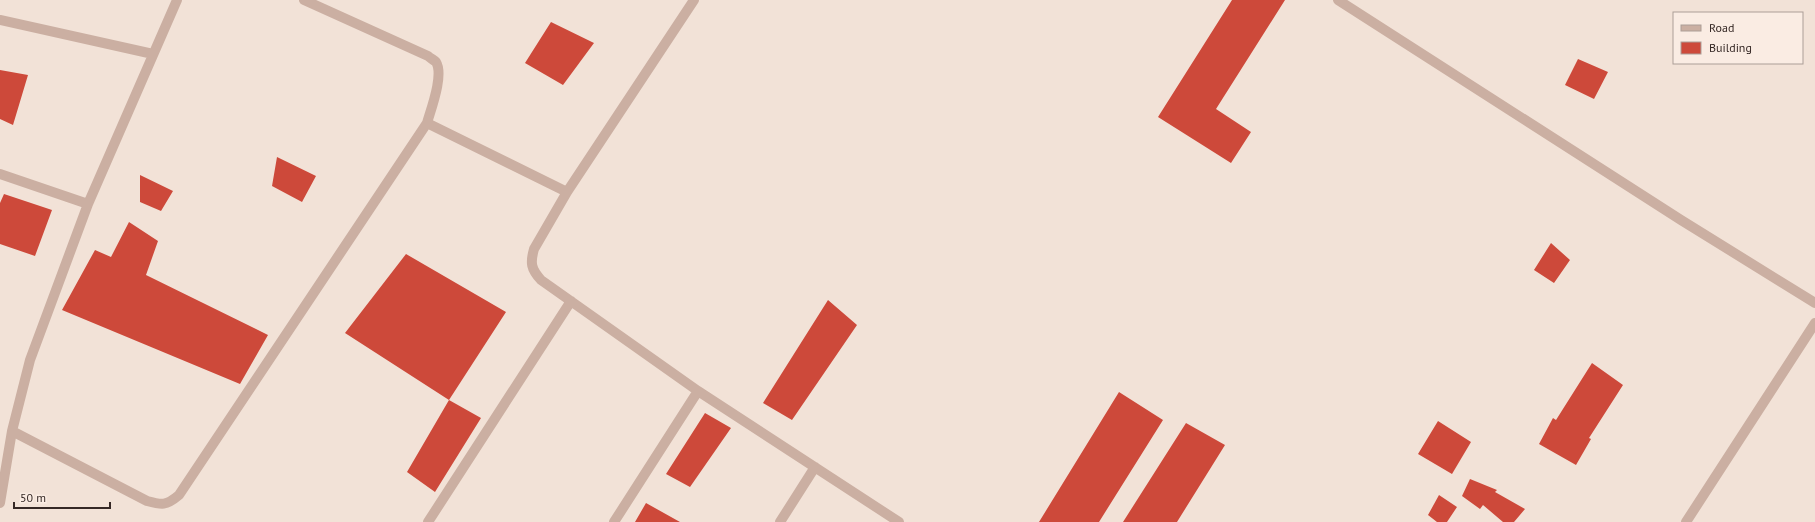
<svg xmlns="http://www.w3.org/2000/svg" width="1815" height="522" viewBox="0 0 1815 522" font-family="'PT Sans',sans-serif">
  <style>
    .building { fill: #cd493a }
    .lines { fill: none; stroke-linecap: round; stroke-linejoin: round }
    .minor { stroke: #cbafa2; stroke-width: 10 }
  </style>
  <rect width="100%" height="100%" fill="#f2e2d7"/>
  <path class="building" d="M 1232,0 L 1285,0 L 1216,109 L 1251,132 L 1231,163 L 1158,117 Z
    M 551,22 L 594,43 L 563,85 L 525,63 Z
    M 1578,59 L 1608,72 L 1594,99 L 1565,85 Z
    M 0,70 L 28,75 L 13,125 L 0,119 Z
    M 277,157 L 316,176 L 302,202 L 272,186 Z
    M 140,175 L 173,191 L 161,211 L 140,202 Z
    M 4,194 L 52,210 L 35,256 L 0,244 L 0,203 Z
    M 129,222 L 158,241 L 146,275 L 268,335 L 240,384 L 62,310 L 95,250 L 111,257 Z
    M 1551,243 L 1570,260 L 1554,283 L 1534,270 Z
    M 406,254 L 506,312 L 449,400 L 345,333 Z
    M 828,300 L 857,325 L 792,420 L 763,403 Z
    M 1592,363 L 1623,385 L 1589,438 L 1591,439 L 1576,465 L 1539,444 L 1553,418 L 1556,420 Z
    M 1119,392 L 1163,420 L 1099,522 L 1039,522 Z
    M 449,400 L 481,418 L 435,492 L 407,472 Z
    M 705,413 L 731,428 L 690,487 L 666,474 Z
    M 1438,421 L 1471,442 L 1452,474 L 1418,454 Z
    M 1186,423 L 1225,445 L 1177,522 L 1123,522 Z
    M 1470,479 L 1497,490 L 1495,492 L 1525,509 L 1514,522 L 1503,522 L 1483,505 L 1480,509 L 1462,496 Z
    M 1439,495 L 1457,507 L 1447,522 L 1437,522 L 1428,515 Z
    M 646,503 L 680,522 L 635,522 Z"/>
  <g class="lines">
    <path class="minor" d="M 694,0 L 567,192 L 534,249 C 530,263 531,269 541,280 L 698,391 L 899,522
      M 1338,0 L 1681,220 L 1815,303
      M 0,20 L 153,54
      M 427,123 L 567,192
      M 0,174 L 88,204
      M 12,431 L 147,501 C 162,505 166,506 179,495 L 427,123 C 431,109 444,75 436,62 C 434,60 430,58 428,56 L 304,0
      M 0,503 L 12,431 L 30,360 L 88,204 L 177,0
      M 428,522 L 571,301
      M 614,522 L 698,391
      M 780,522 L 815,467
      M 1686,522 L 1815,323"/>
  </g>
  <rect x="1673" y="12" width="130" height="52" fill="#faece3" stroke="#ab9e97"/>
  <rect x="1681" y="25" width="20" height="6" fill="#cbafa2" stroke="#ab9e97"/>
  <text x="1709" y="32" font-size="12" fill="#352825">Road</text>
  <rect x="1681" y="42" width="20" height="12" fill="#cd493a" stroke="#ab9e97"/>
  <text x="1709" y="52" font-size="12" fill="#352825">Building</text>
  <path d="M14 502v6h96v-6" fill="none" stroke="#352825" stroke-width="2"/>
  <text x="20" y="502" font-size="12" fill="#352825" stroke="#faece3" stroke-width="3" paint-order="stroke">50 m</text>
</svg>
